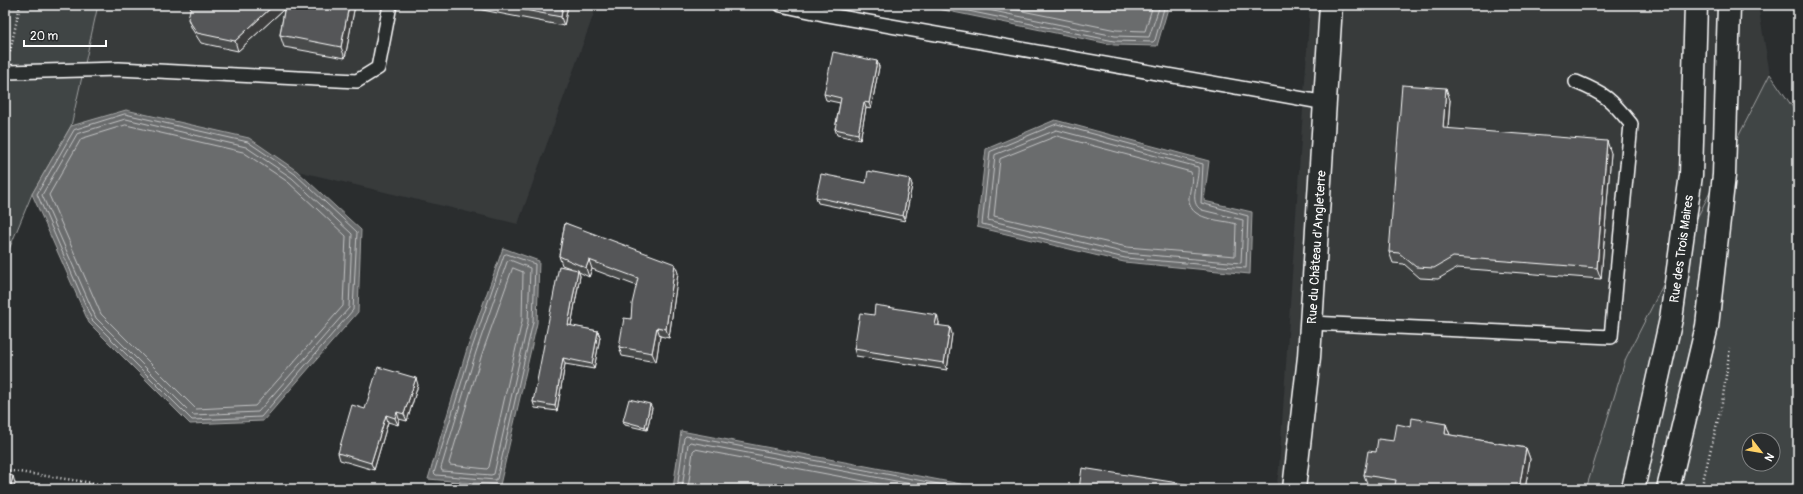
<svg xmlns="http://www.w3.org/2000/svg" width="1803" height="494" viewBox="0 0 1803 494" font-family="Pangolin,sans-serif">
  <style>
    .built { fill: #373a3b }
    .green { fill: #414445; stroke: #a0a2a2; fill-rule: evenodd }
    .water { fill: #6a6c6d; stroke: #a6a7a7 }
    .lines { fill: none; stroke-linecap: round; stroke-linejoin: round }
    .shore { stroke: #c3c4c5; stroke-width: 1 }
    .service-casing { stroke: #fff; stroke-width: 16 }
    .minor-casing { stroke: #fff; stroke-width: 25 }
    .primary-casing { stroke: #fff; stroke-width: 25 }
    .path { stroke: #fff; stroke-width: 2.5; stroke-dasharray: 1 3; stroke-linecap: butt }
    .service { stroke: #2a2d2e; stroke-width: 13 }
    .minor { stroke: #2a2d2e; stroke-width: 22 }
    .primary { stroke: #2a2d2e; stroke-width: 22 }
    .wall { fill: #494b4c; stroke: #fff }
    .shaded-wall { fill: #3c3d3e; stroke: #fff }
    .building { fill: #555758; stroke: #fff }
    .labels { text-anchor: middle; stroke-width: 3.5; stroke-linejoin: round; paint-order: stroke }
    .street-label { font-size: 13px; fill: #fff; stroke: #2a2d2e }
  </style>
  <rect width="100%" height="100%" fill="#2a2d2e"/>
  <filter id="ink" filterUnits="userSpaceOnUse"><feTurbulence type="fractalNoise" baseFrequency=".025" numOctaves="2"/><feDisplacementMap in="SourceGraphic" scale="8" xChannelSelector="R" yChannelSelector="G"/><feConvolveMatrix kernelMatrix="1 2 1 2 8 2 1 2 1" color-interpolation-filters="sRGB"/></filter>
  <g filter="url(#ink)">
    <path class="built" d="M 98,5 L 597,5 L 518,224 L 297,171 L 249,138 L 126,110 L 71,126 Z
      M 1310,5 L 1758,5 L 1770,74 L 1626,358 L 1586,489 L 1276,489 L 1279,469 Z"/>
    <path class="green" d="M 5,5 L 98,5 L 71,126 L 32,194 L 5,259 Z
      M 1770,74 L 1798,115 L 1798,489 L 1586,489 L 1626,358 ZM 1749,440 L 1773,440 L 1773,464 L 1749,464 Z"/>
    <path class="water" d="M 919,5 L 1169,5 L 1157,46 L 1114,45 Z
      M 126,110 L 249,138 L 297,171 L 361,230 L 358,312 L 263,421 L 190,424 L 89,323 L 32,194 L 71,126 Z
      M 1055,120 L 1209,161 L 1204,201 L 1252,212 L 1250,274 L 1124,262 L 977,227 L 986,149 Z
      M 503,248 L 539,261 L 537,323 L 500,485 L 428,479 L 467,349 Z
      M 681,431 L 987,489 L 673,489 Z"/>
    <g class="lines">
      <path class="shore" d="M 939,5 L 1114,41 L 1153,42 L 1155,40 L 1165,5
        M 964,5 L 1115,36 L 1149,37 L 1160,5
        M 993,5 L 1116,30 L 1145,31 L 1153,5
        M 125,114 L 248,142 L 295,174 L 357,232 L 353,310 L 261,417 L 192,420 L 92,320 L 37,194 L 74,130 Z
        M 126,119 L 246,147 L 292,178 L 352,234 L 349,308 L 258,412 L 193,415 L 96,318 L 42,195 L 77,134 Z
        M 1057,124 L 1203,164 L 1201,203 L 1248,216 L 1246,268 L 1125,258 L 982,224 L 990,152 Z
        M 126,125 L 243,152 L 288,182 L 346,236 L 343,306 L 255,406 L 196,409 L 101,314 L 49,195 L 81,139 Z
        M 1057,130 L 1198,167 C 1200,180 1187,203 1202,210 L 1243,220 L 1241,263 L 1126,253 L 988,220 L 995,155 Z
        M 1057,136 L 1191,172 C 1193,179 1190,189 1189,197 C 1187,221 1221,219 1236,224 L 1235,256 L 1127,247 L 994,216 L 1000,159 Z
        M 507,254 L 535,264 L 533,322 L 497,479 L 495,480 L 436,475 L 434,473 L 471,351 L 504,255 Z
        M 510,260 L 530,268 L 528,322 L 494,474 L 491,475 L 442,471 L 441,468 L 476,352 L 507,262 Z
        M 513,268 L 523,272 L 522,321 L 489,467 L 487,469 L 450,465 L 449,463 L 482,354 Z
        M 677,489 L 684,438 L 686,436 L 965,489
        M 682,489 L 688,444 L 690,442 L 938,489
        M 688,489 L 693,451 L 695,449 L 906,489"/>
      <g class="service-casing">
        <path id="service" d="M 781,5 L 823,14 L 1326,103
          M 7,72 L 119,69 L 357,81 L 378,68 L 390,5
          M 1311,323 L 1611,337 L 1631,124 C 1611,99 1605,94 1576,82"/>
      </g>
      <g class="minor-casing">
        <g id="minor">
          <path id="s1" d="M 1294,489 L 1309,357 L 1331,5"/>
        </g>
      </g>
      <g class="primary-casing">
        <g id="primary">
          <path id="s2" d="M 1633,489 L 1671,319 L 1691,175 L 1696,5"/>
          <path d="M 1668,489 L 1707,326 L 1724,175 L 1729,5"/>
        </g>
      </g>
      <path class="path" d="M 10,52 L 20,5
        M 5,470 L 134,489
        M 1701,489 L 1722,403 L 1730,348"/>
      <use href="#service" class="service"/>
      <use href="#minor" class="minor"/>
      <use href="#primary" class="primary"/>
    </g>
    <path class="wall" d="M 285,5 L 355,5 L 345,58 L 284,47 L 280,35 Z
      M 457,5 L 568,5 L 564,26 Z
      M 284,9 L 238,51 L 201,43 L 192,29 L 188,19 Z
      M 877,61 L 879,67 L 871,109 L 866,108 L 860,140 L 837,135 L 835,129 L 840,103 L 826,100 L 824,94 Z
      M 1450,100 L 1448,129 L 1611,153 L 1601,279 L 1457,268 L 1438,279 L 1420,278 L 1404,264 L 1393,263 L 1389,252 Z
      M 910,179 L 912,185 L 905,221 L 818,203 L 816,197 L 866,183 Z
      M 565,223 L 678,273 L 669,338 L 660,336 L 656,362 L 622,356 L 619,347 L 631,319 L 637,286 L 592,269 L 589,277 L 579,272 L 580,276 L 571,326 L 598,331 L 600,337 L 594,369 L 565,364 L 557,411 L 535,408 L 533,402 L 570,268 L 562,265 L 559,256 Z
      M 874,315 L 939,322 L 939,326 L 952,334 L 947,370 L 856,356 L 854,349 Z
      M 418,385 L 407,421 L 399,419 L 398,425 L 388,422 L 374,470 L 340,460 L 338,453 L 365,409 Z
      M 652,408 L 647,430 L 625,425 L 623,421 Z
      M 1446,424 L 1450,435 L 1526,448 L 1530,459 L 1525,489 L 1387,489 L 1368,486 L 1364,475 L 1376,452 L 1394,441 L 1411,427 Z"/>
    <path class="shaded-wall" d="M 274,5 L 282,5 L 284,9 L 238,51 L 235,41 Z
      M 349,5 L 355,5 L 345,58 L 341,47 Z
      M 563,5 L 568,5 L 564,26 L 561,17 Z
      M 877,61 L 879,67 L 871,109 L 869,103 Z
      M 1446,88 L 1450,100 L 1447,140 L 1443,128 Z
      M 864,102 L 866,108 L 860,140 L 858,134 Z
      M 1607,141 L 1611,153 L 1601,279 L 1597,268 Z
      M 910,179 L 912,185 L 905,221 L 903,216 Z
      M 589,260 L 592,269 L 589,277 L 586,268 Z
      M 675,264 L 678,273 L 669,338 L 666,329 Z
      M 578,270 L 580,276 L 570,331 L 568,325 Z
      M 937,315 L 939,322 L 938,332 L 935,325 Z
      M 657,327 L 660,336 L 656,362 L 652,353 Z
      M 950,327 L 952,334 L 947,370 L 944,363 Z
      M 598,331 L 600,337 L 594,369 L 592,364 Z
      M 563,358 L 565,364 L 557,411 L 555,406 Z
      M 416,378 L 418,385 L 407,421 L 404,414 Z
      M 650,404 L 652,408 L 647,430 L 645,427 Z
      M 397,412 L 399,419 L 398,425 L 395,418 Z
      M 386,415 L 388,422 L 374,470 L 371,463 Z
      M 1446,424 L 1450,435 L 1449,445 L 1445,434 Z
      M 1526,448 L 1530,459 L 1525,489 L 1519,489 Z
      M 13,476 L 15,483 L 14,489 L 10,489 Z"/>
    <path class="building" d="M 191,5 L 274,5 L 235,41 L 197,33 L 188,19 Z
      M 285,5 L 349,5 L 341,47 L 280,35 Z
      M 499,5 L 563,5 L 561,17 Z
      M 833,52 L 877,61 L 869,103 L 864,102 L 858,134 L 835,129 L 841,98 L 824,94 Z
      M 1402,85 L 1446,88 L 1443,128 L 1607,141 L 1597,268 L 1453,257 L 1434,268 L 1416,267 L 1399,253 L 1389,252 Z
      M 868,171 L 910,179 L 903,216 L 816,197 L 821,174 L 866,183 Z
      M 565,223 L 675,264 L 666,329 L 657,327 L 652,353 L 619,347 L 624,318 L 631,319 L 632,304 L 638,278 L 589,260 L 586,268 L 559,256 Z
      M 559,266 L 578,270 L 568,325 L 598,331 L 592,364 L 563,358 L 555,406 L 533,402 Z
      M 875,305 L 937,315 L 935,325 L 950,327 L 944,363 L 854,349 L 860,313 L 874,315 Z
      M 378,367 L 416,378 L 404,414 L 397,412 L 395,418 L 386,415 L 371,463 L 338,453 L 352,405 L 365,409 Z
      M 629,399 L 650,404 L 645,427 L 623,421 Z
      M 1412,418 L 1446,424 L 1445,434 L 1526,448 L 1519,489 L 1394,489 L 1396,480 L 1364,475 L 1368,451 L 1376,452 L 1378,439 L 1394,441 L 1397,424 L 1411,427 Z
      M 1082,468 L 1217,489 L 1079,489 Z
      M 5,474 L 13,476 L 10,489 L 5,489 Z
      M 451,482 L 497,488 L 497,489 L 449,489 Z"/>
  </g>
  <g class="labels">
    <g class="street-label">
      <text dy="5" stroke="none"><textPath href="#s1" startOffset="243">Rue du Château d'Angleterre</textPath></text>
      <text dy="5" stroke="none"><textPath href="#s2" startOffset="245">Rue des Trois Maires</textPath></text>
    </g>
  </g>
  <rect width="1803" height="494" fill="none" stroke="#2a2d2e" stroke-width="20"/>
  <rect x="10" y="10" width="1783" height="474" fill="none" stroke="#fff" stroke-width="1.5" filter="url(#ink)"/>
  <g transform="translate(1761 452) rotate(121)"><circle r="19" fill="#2a2d2e" stroke="#7f8182"/>
  <path d="M0-3L7 15L0 10L-7 15Z" fill="#ffd166"/>
  <text y="-6" font-size="11" font-weight="bold" text-anchor="middle" fill="#ffffff">N</text>
  </g>
  <path d="M24 40v6h82v-6" fill="none" stroke="#ffffff" stroke-width="2"/>
  <text x="30" y="40" font-size="12" fill="#ffffff" stroke="#2a2d2e" stroke-width="3" paint-order="stroke">20 m</text>
</svg>
